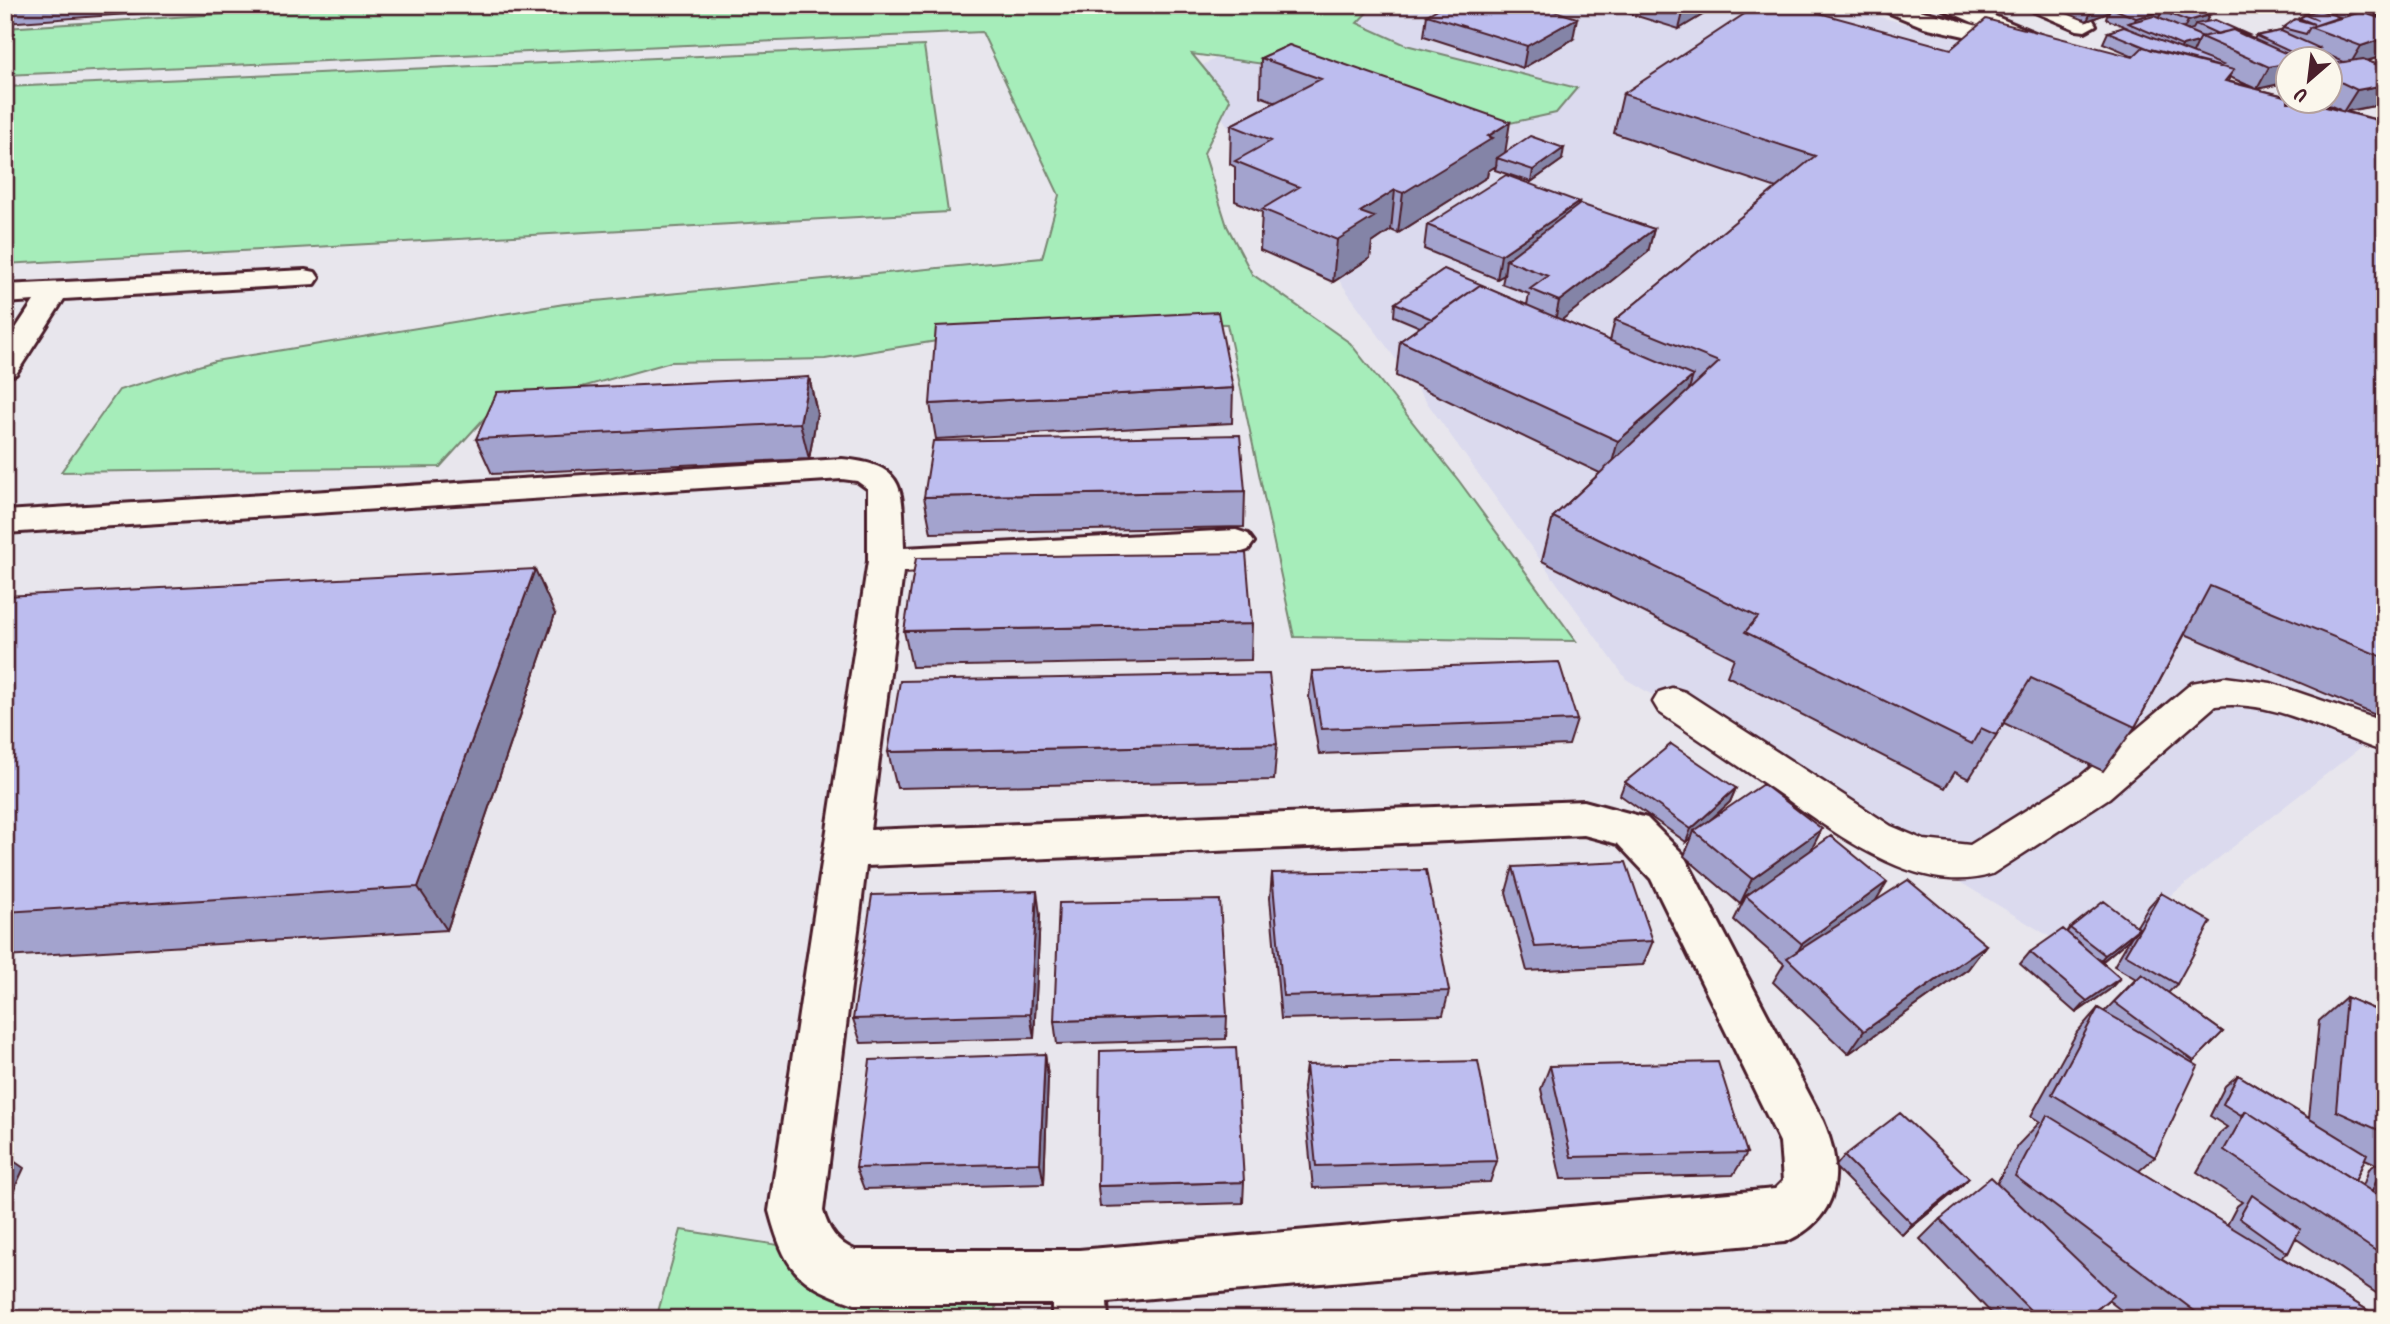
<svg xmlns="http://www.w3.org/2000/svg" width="2390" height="1324" viewBox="0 0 2390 1324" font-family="Kalam,sans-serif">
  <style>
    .built { fill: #dbdaee }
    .green { fill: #a6edba; stroke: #788672; stroke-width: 2 }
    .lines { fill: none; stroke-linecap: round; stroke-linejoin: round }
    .lane-casing { stroke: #4a1f2b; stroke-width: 5 }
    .street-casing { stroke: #4a1f2b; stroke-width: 6 }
    .lane { fill: #fbf7ec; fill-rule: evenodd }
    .street { fill: #fbf7ec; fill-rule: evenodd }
    .wall { fill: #a3a3ce; stroke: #4a1f2b; stroke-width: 2; fill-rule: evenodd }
    .shaded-wall { fill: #8484a7; stroke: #4a1f2b; stroke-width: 2 }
    .building { fill: #bdbdef; stroke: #4a1f2b; stroke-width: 2 }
  </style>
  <rect width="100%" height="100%" fill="#e8e6ed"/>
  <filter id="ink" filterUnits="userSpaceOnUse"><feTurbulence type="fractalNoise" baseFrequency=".0143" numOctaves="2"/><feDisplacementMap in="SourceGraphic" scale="14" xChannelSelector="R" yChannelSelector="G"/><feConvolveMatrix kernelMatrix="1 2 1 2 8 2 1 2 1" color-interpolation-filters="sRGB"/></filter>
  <g filter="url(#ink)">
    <path class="built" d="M 1323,5 L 1854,5 L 1862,12 L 2385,153 L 2385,736 L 2379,733 L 2088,960 L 1626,679 L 1189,72 Z"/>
    <path class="green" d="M 363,5 L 1374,5 L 1357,23 L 1406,45 L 1577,88 L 1556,113 L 1478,130 L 1322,72 L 1192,54 L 1230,100 L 1204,153 L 1227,226 L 1252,274 L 1350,343 L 1459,481 L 1576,641 L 1294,637 L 1227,324 L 1061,321 L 825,359 L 671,362 L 489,413 L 440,467 L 61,472 L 119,390 L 215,361 L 564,304 L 1042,258 L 1059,195 L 982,32 L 5,75 L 5,28 Z
      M 924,46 L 948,212 L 5,264 L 5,87 Z
      M 681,1230 L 994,1278 L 997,1319 L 656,1319 Z"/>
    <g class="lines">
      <g class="lane-casing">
        <path id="lane" d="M 2225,677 L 2271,683 L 2385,722 L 2385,752 C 2331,735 2274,698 2215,706 L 2109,798 L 1992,874 C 1918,899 1831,830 1774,790 C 1736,764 1697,738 1659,712 L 1653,702 L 1659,692 L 1672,688 L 1685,692 L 1891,826 L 1924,840 L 1970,845 L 2081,776 L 2192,683 Z"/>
      </g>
      <g class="street-casing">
        <path id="street" d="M 1877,5 C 1914,5 1949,19 1986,28 L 1989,33 L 1978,39 L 1924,27 L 1880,9 Z
          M 1940,5 L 1968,5 L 2040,35 L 2043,40 L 2040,45 L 2024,45 L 1943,9 Z
          M 2025,5 L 2054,5 L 2093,20 L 2096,25 L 2085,31 L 2077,30 L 2028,9 Z
          M 305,270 L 315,272 L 319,278 L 315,284 L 64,299 L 16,374 L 5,377 L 5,345 L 34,301 L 5,303 L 5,285 Z
          M 842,459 C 909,465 902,491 904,548 L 1236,530 L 1248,534 L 1254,542 L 1248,550 L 1236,554 L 903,572 L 870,830 L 1584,801 L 1647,818 L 1683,854 L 1823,1121 C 1845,1171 1840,1219 1785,1242 L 1107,1302 L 1108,1319 L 1052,1319 L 1052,1304 L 855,1304 C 797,1284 785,1270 769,1211 L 868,561 L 868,489 L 857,481 L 842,479 L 5,533 L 5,511 ZM 1584,835 L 1618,844 L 1651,879 L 1780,1142 L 1783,1181 L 1775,1189 L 1079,1250 L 855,1250 C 837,1243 828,1229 823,1211 L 866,866 Z"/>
      </g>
      <use href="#lane" class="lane"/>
      <use href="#street" class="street"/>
    </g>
    <path class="wall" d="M 5,5 L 251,5 L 5,23 Z
      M 1601,5 L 1719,5 L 1679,29 Z
      M 2044,5 L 2223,5 L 2199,11 L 2209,15 L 2206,22 L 2254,39 L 2256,36 L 2281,31 L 2283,28 L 2298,19 L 2305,14 L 2315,11 L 2302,5 L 2347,5 L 2321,10 L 2333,15 L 2336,9 L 2385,5 L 2385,66 L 2376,63 L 2380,57 L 2368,61 L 2385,68 L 2385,114 L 2375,111 L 2379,105 L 2345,111 L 2385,122 L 2385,719 L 2185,634 L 2135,727 L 2103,771 L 2004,723 L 1969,779 L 1955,772 L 1945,788 L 1727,676 L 1734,658 L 1542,561 L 1553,517 L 1600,473 L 1396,376 L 1400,341 L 1420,327 L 1394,316 L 1395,303 L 1485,288 L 1527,305 L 1529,294 L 1502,284 L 1504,275 L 1497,279 L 1424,249 L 1427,225 L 1578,205 L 1654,229 L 1648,252 L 1561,320 L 1610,341 L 1615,320 L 1777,188 L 1614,133 L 1623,94 L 1951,49 L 2133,57 L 2134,56 L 2103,43 L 2108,32 L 2126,27 L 2106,19 L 2108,13 L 2087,21 L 2059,10 L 2060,7 L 2054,9 ZM 2288,60 L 2330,60 L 2330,102 L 2322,102 L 2340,110 L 2258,89 L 2288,82 ZM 2230,77 L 2254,88 L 2228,81 Z
      M 1427,15 L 1573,39 L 1523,68 L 1424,36 Z
      M 1289,45 L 1505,153 L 1562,160 L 1531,182 L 1495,170 L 1496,166 L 1488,171 L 1487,177 L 1398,233 L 1391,230 L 1372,243 L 1370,258 L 1333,282 L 1260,250 L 1262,212 L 1235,201 L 1235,167 L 1230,164 L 1231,125 L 1276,102 L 1260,96 L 1261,58 Z
      M 809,377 L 817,413 L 809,459 L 492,474 L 476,439 Z
      M 1233,388 L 1232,423 L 936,439 L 930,404 Z
      M 1245,491 L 1244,527 L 931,533 L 924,497 Z
      M 5,596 L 555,614 L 447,930 L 5,957 Z
      M 1252,624 L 1251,660 L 912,667 L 904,631 Z
      M 1312,671 L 1577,720 L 1569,745 L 1319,754 L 1309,697 Z
      M 1277,744 L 1274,780 L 897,788 L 888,752 Z
      M 1625,782 L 1736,788 L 1730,802 L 1709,821 L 1811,850 L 1875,901 L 1986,945 L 1968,969 L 1848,1054 L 1773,982 L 1784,964 L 1734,920 L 1743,902 L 1740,904 L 1684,856 L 1692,837 L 1686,842 L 1620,795 Z
      M 1513,867 L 1653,941 L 1643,965 L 1527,971 L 1506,892 Z
      M 1272,873 L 1449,991 L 1443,1015 L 1281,1019 L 1270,898 Z
      M 2161,893 L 2177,984 L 2168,993 L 2223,1032 L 2192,1063 L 2155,1157 L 2139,1171 L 2227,1225 L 2237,1206 L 2242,1202 L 2197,1172 L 2220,1133 L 2227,1127 L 2210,1116 L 2225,1086 L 2238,1075 L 2309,1118 L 2319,1021 L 2346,997 L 2385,1014 L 2385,1299 L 2295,1238 L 2288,1253 L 2281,1257 L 2382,1319 L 2132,1319 L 2108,1300 L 2086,1319 L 1997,1319 L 1920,1239 L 1940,1219 L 1997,1183 L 2017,1146 L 2040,1122 L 2031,1116 L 2077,1032 L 2098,1008 L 2104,1012 L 2136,979 L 2114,966 L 2131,937 L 2102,962 L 2120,978 L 2109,990 L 2076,1013 L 2020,964 L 2030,952 L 2067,932 L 2070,928 L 2137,926 L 2149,906 ZM 2365,1159 L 2376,1164 L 2369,1169 L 2363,1186 L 2355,1181 Z
      M 1040,915 L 1034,1038 L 861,1043 L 853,1019 Z
      M 1227,1016 L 1226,1039 L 1057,1044 L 1054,1021 Z
      M 1045,1054 L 1048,1077 L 1044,1184 L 864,1189 L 856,1168 Z
      M 1306,1065 L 1497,1161 L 1490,1182 L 1313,1188 L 1303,1088 Z
      M 1550,1066 L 1747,1153 L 1733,1175 L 1561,1179 L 1541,1089 Z
      M 1844,1156 L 1969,1178 L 1958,1189 L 1902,1235 L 1835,1167 Z
      M 1244,1182 L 1243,1203 L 1100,1207 L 1098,1186 Z"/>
    <path class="shaded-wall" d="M 1685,5 L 1719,5 L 1679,29 Z
      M 2106,5 L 2118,5 L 2116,10 L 2111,8 L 2108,13 L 2087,21 L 2092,10 Z
      M 2185,5 L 2195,5 L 2192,12 L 2172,15 L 2175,9 Z
      M 2201,5 L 2223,5 L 2199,11 Z
      M 2319,5 L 2347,5 L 2316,11 Z
      M 2162,11 L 2157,22 L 2133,25 L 2136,18 Z
      M 2385,14 L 2385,23 L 2363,19 Z
      M 2209,15 L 2204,26 L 2196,24 L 2193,29 L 2182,32 L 2188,21 Z
      M 1577,18 L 1573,39 L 1523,68 L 1527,46 Z
      M 2385,38 L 2385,49 L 2380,57 L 2349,66 L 2361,46 Z
      M 2198,42 L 2193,53 L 2177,57 L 2182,46 Z
      M 2319,48 L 2312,59 L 2290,60 L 2293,53 Z
      M 2288,61 L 2288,82 L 2257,89 L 2269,67 Z
      M 2385,85 L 2385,100 L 2383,99 L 2379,105 L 2343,112 L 2357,90 Z
      M 1510,122 L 1504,160 L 1497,158 L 1496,166 L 1488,171 L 1487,177 L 1398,233 L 1403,193 Z
      M 1564,148 L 1562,160 L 1531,182 L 1533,170 Z
      M 1395,190 L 1391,230 L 1372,243 L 1370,258 L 1333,282 L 1337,240 L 1360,212 Z
      M 1579,202 L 1574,225 L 1506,260 L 1504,275 L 1497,279 L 1501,255 Z
      M 1654,229 L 1648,252 L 1554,326 L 1559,301 Z
      M 1693,376 L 1682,411 L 1608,477 L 1618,441 Z
      M 809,377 L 817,413 L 809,459 L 800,423 Z
      M 535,569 L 555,614 L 447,930 L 418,887 Z
      M 1736,788 L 1730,802 L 1696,833 L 1694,831 L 1692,837 L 1686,842 L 1691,829 Z
      M 1822,829 L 1809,854 L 1746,896 L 1743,902 L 1740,904 L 1752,879 Z
      M 1887,882 L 1872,907 L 1791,963 L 1802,944 Z
      M 1037,891 L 1040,915 L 1034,1038 L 1030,1014 Z
      M 2139,928 L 2128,940 L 2094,968 L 2105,955 Z
      M 1986,945 L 1968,969 L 1848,1054 L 1864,1031 Z
      M 2120,978 L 2109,990 L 2076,1013 L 2087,1001 Z
      M 1045,1054 L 1048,1077 L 1044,1184 L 1040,1163 Z
      M 5,1155 L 24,1168 L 5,1209 Z
      M 1969,1178 L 1958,1189 L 1902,1235 L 1912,1224 Z"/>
    <path class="building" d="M 1445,5 L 1535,5 L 1577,18 L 1527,46 L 1427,15 Z
      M 1758,5 L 1790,5 L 1951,49 L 1986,19 L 2133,57 L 2143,47 L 2234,70 L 2225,81 L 2288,97 L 2288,102 L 2306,102 L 2385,122 L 2385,658 L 2210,586 L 2135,727 L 2031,678 L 1996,735 L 1981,728 L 1972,744 L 1745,632 L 1758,617 L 1553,517 L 1719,362 L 1615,320 L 1815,156 L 1623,94 Z
      M 2079,5 L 2106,5 L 2092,10 Z
      M 2122,5 L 2146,5 L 2162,11 L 2136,18 L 2111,8 Z
      M 2165,5 L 2185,5 L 2175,9 Z
      M 2351,5 L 2385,5 L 2385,14 L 2374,16 L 2361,12 L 2351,15 L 2336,9 Z
      M 2188,7 L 2209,15 L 2188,21 L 2167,13 Z
      M 2319,10 L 2340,17 L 2310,27 L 2306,34 L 2283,28 L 2295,19 L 2314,24 L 2299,18 L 2305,15 L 2318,20 L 2305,14 Z
      M 2361,12 L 2385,20 L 2385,38 L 2361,46 L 2310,27 Z
      M 2154,16 L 2203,37 L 2201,37 L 2198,42 L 2182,46 L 2128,23 Z
      M 2215,20 L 2249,35 L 2245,36 L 2233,30 L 2218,34 L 2196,24 Z
      M 2124,27 L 2223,65 L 2219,67 L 2152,50 L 2108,32 Z
      M 2233,30 L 2301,60 L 2288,60 L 2288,63 L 2269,67 L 2201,37 Z
      M 2281,31 L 2319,48 L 2293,53 L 2256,36 Z
      M 1289,45 L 1510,122 L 1488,136 L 1493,138 L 1403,193 L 1395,190 L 1360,212 L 1374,217 L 1337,240 L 1262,209 L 1299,187 L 1235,161 L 1271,141 L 1231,125 L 1321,79 L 1261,58 Z
      M 2321,52 L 2344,62 L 2330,64 L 2330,60 L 2301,60 L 2295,57 Z
      M 2363,59 L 2385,68 L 2385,85 L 2357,90 L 2330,77 L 2330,64 Z
      M 1530,136 L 1564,148 L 1533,170 L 1497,158 Z
      M 1506,175 L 1579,202 L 1501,255 L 1427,225 Z
      M 1580,204 L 1654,229 L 1559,301 L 1530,289 L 1548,276 L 1506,260 Z
      M 1444,269 L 1485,286 L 1484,287 L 1480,285 L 1432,319 L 1395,303 Z
      M 1480,285 L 1693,376 L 1618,441 L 1400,341 Z
      M 1218,312 L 1233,388 L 930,404 L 936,326 Z
      M 809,377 L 800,423 L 476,439 L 497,392 Z
      M 1240,435 L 1245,491 L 924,497 L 933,441 Z
      M 1246,553 L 1252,624 L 904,631 L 916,558 Z
      M 535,569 L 418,887 L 5,912 L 5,596 Z
      M 1559,662 L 1577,720 L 1321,729 L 1312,671 Z
      M 1269,674 L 1277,744 L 888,752 L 900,681 Z
      M 1671,744 L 1736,788 L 1691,829 L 1625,782 Z
      M 1763,784 L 1822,829 L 1752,879 L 1694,831 Z
      M 1831,836 L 1887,882 L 1802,944 L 1746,896 Z
      M 1626,862 L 1653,941 L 1535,947 L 1513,867 Z
      M 1426,870 L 1449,991 L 1283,996 L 1272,873 Z
      M 1908,880 L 1986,945 L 1864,1031 L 1787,958 Z
      M 1037,891 L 1030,1014 L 853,1019 L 872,895 Z
      M 2161,893 L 2211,922 L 2177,984 L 2125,954 Z
      M 1220,900 L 1227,1016 L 1054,1021 L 1059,903 Z
      M 2104,901 L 2139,928 L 2105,955 L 2070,928 Z
      M 2063,929 L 2120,978 L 2087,1001 L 2030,952 Z
      M 2142,974 L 2223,1032 L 2194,1061 L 2114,1002 Z
      M 2346,997 L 2385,1014 L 2385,1133 L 2336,1111 Z
      M 2098,1008 L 2198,1066 L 2155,1157 L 2052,1094 Z
      M 1236,1047 L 1244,1182 L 1098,1186 L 1100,1051 Z
      M 1045,1054 L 1040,1163 L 856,1168 L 870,1060 Z
      M 1478,1061 L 1497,1161 L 1316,1166 L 1306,1065 Z
      M 1718,1062 L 1747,1153 L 1571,1157 L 1550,1066 Z
      M 2238,1075 L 2367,1154 L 2355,1181 L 2246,1111 L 2241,1115 L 2223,1104 Z
      M 2246,1111 L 2385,1200 L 2385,1257 L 2224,1150 Z
      M 1900,1113 L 1969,1178 L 1912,1224 L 1844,1156 Z
      M 2047,1115 L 2382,1319 L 2205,1319 L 2015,1176 Z
      M 2385,1158 L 2385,1200 L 2372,1192 Z
      M 1991,1177 L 2114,1295 L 2085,1319 L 2039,1319 L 1940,1219 Z
      M 2252,1195 L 2300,1229 L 2288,1253 L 2239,1218 Z
      M 1916,1315 L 1917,1319 L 1786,1319 Z"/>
  </g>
  <rect width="2390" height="1324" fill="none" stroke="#fbf7ec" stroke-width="28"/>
  <rect x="14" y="14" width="2362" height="1296" fill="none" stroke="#4a1f2b" stroke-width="2.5" filter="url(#ink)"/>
  <g transform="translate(2309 80) rotate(208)"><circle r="33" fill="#fbf7ec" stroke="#b4a19f" stroke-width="2"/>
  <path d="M0-5L12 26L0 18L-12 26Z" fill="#4a1f2b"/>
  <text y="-10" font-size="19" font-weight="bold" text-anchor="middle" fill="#4a1f2b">U</text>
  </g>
</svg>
